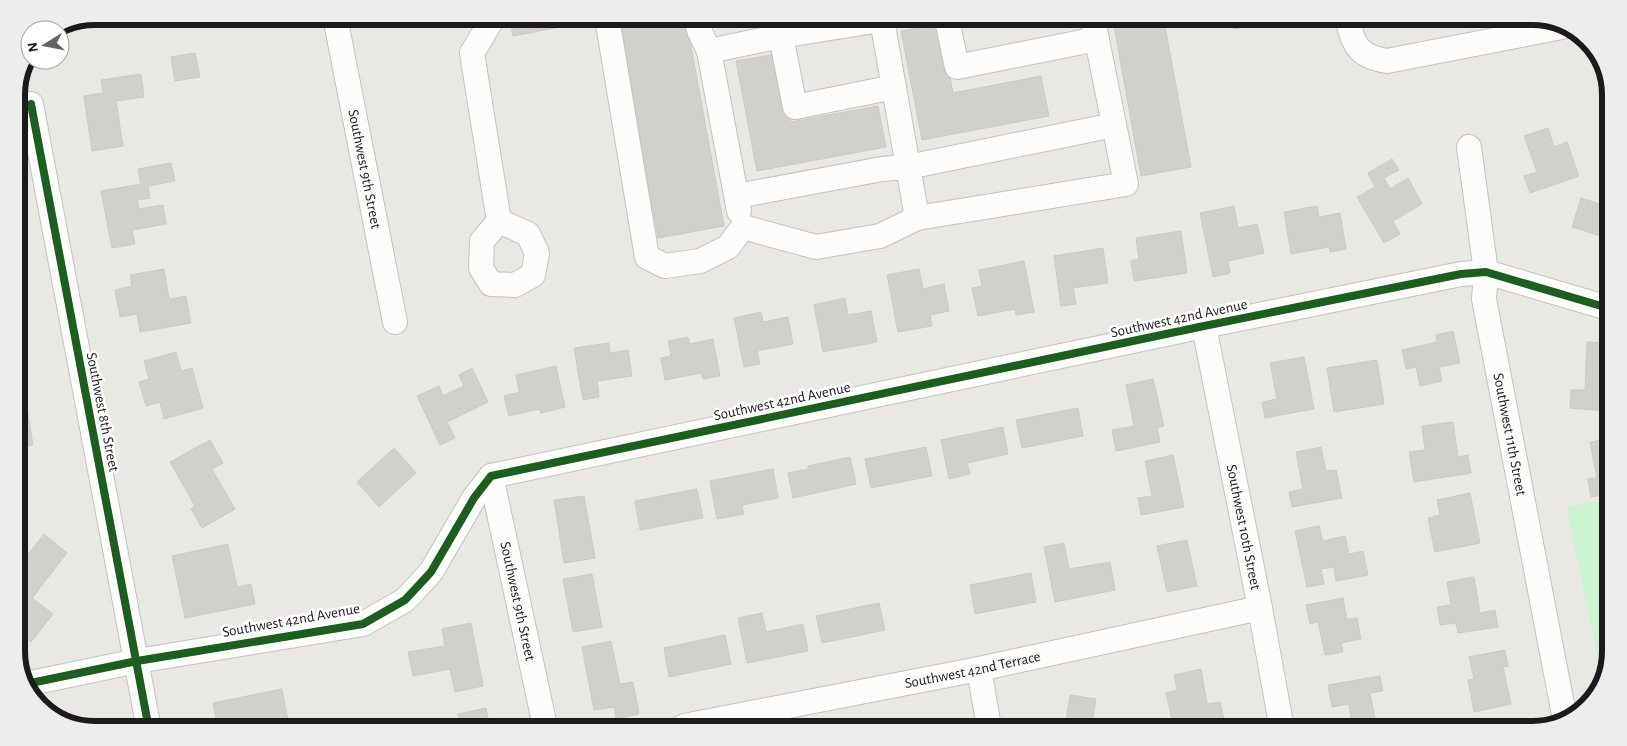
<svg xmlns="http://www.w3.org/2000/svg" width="1627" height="746" viewBox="0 0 1627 746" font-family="'Alegreya Sans',sans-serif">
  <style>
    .park { fill: #cef3d2 }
    .building { fill: #d2d0cb; stroke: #cdcac4 }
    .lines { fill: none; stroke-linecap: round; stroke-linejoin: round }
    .minor-casing { stroke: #c2c2bf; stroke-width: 26 }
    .minor { stroke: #fcfcfb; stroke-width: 24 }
    .cycleway-casing { stroke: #fff; stroke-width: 11 }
    .cycleway { stroke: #1b5e20; stroke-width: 8 }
    .labels { text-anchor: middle; stroke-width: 5; stroke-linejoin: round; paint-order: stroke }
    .street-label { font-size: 15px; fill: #1b1b1b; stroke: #fff }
    .rim { fill: none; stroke: #1b1b1b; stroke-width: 6 }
  </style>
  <rect width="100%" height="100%" fill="#eae8e2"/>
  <path class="park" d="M 1607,499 L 1605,682 L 1603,684 L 1566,507 Z"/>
  <path class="building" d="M 510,18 L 580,18 L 581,23 L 513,36 Z
    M 618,18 L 686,19 L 724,226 L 658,238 Z
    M 726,19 L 758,19 L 728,25 Z
    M 1113,20 L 1164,21 L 1191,167 L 1141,176 Z
    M 1232,21 L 1258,21 L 1258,24 L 1234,29 Z
    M 940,24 L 953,93 L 1041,76 L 1049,116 L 922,140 L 901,31 Z
    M 195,53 L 200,77 L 175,81 L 171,57 Z
    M 776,54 L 790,122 L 878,106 L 886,147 L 757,171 L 736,61 Z
    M 141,74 L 144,97 L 116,101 L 123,146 L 92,151 L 84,96 L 103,93 L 101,80 Z
    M 1548,128 L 1554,147 L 1567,142 L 1579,176 L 1530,193 L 1524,176 L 1537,172 L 1524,136 Z
    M 1392,159 L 1399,170 L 1384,178 L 1390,189 L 1408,178 L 1422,204 L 1393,221 L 1400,234 L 1384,243 L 1357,197 L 1375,187 L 1368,173 Z
    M 171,163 L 175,181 L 148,186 L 150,198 L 137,200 L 139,209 L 163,205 L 166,224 L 132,230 L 135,244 L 112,248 L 101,191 L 141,184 L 138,169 Z
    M 1581,198 L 1609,207 L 1609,254 L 1603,252 L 1607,238 L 1572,227 Z
    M 1234,206 L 1238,228 L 1257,224 L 1264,253 L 1228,261 L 1230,273 L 1213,277 L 1200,213 Z
    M 1317,206 L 1319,217 L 1340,213 L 1346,249 L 1330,252 L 1329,247 L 1291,254 L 1284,212 Z
    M 1181,231 L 1187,273 L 1134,281 L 1131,261 L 1139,259 L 1136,238 Z
    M 1103,248 L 1108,283 L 1073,288 L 1076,304 L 1061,306 L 1054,256 Z
    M 1024,261 L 1034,312 L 1016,315 L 1015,309 L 978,316 L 972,288 L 982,286 L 979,270 Z
    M 164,269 L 169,299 L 186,296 L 191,323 L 140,332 L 137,314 L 120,317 L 115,290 L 132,286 L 130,275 Z
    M 919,269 L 923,289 L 944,284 L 949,311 L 930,315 L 932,326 L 898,332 L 887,275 Z
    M 845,298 L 848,315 L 871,311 L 877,342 L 823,352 L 814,305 Z
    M 761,312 L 763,322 L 788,317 L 793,344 L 757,351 L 760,364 L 744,367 L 734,318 Z
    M 1453,331 L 1460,363 L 1439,367 L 1442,381 L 1420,386 L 1416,367 L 1406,369 L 1402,350 L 1437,342 L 1436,335 Z
    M 688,337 L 690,344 L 713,339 L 720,376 L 703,379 L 701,373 L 665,380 L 661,358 L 671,356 L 668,341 Z
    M 1587,342 L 1608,343 L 1607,411 L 1570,408 L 1571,390 L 1585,390 Z
    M 609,343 L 610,353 L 628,350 L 632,376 L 597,381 L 599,397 L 583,400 L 574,348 Z
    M 176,352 L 181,371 L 192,368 L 203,408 L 164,419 L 160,402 L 146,406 L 139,382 L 149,379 L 144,361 Z
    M 1304,357 L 1314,409 L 1265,418 L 1262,402 L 1277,399 L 1270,363 Z
    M 1377,360 L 1384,404 L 1334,412 L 1327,368 Z
    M 556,366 L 565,407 L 541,413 L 539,409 L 509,416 L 504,396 L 519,392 L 516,375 Z
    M 472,368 L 488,402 L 447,422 L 455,438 L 440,445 L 417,396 L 439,386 L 443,396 L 464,386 L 459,375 Z
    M 1153,379 L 1164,426 L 1157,428 L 1160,442 L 1116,451 L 1112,430 L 1134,426 L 1126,385 Z
    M 23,384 L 33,445 L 16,447 L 16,386 Z
    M 1078,408 L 1083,436 L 1022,448 L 1016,420 Z
    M 1453,422 L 1458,457 L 1468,455 L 1471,473 L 1414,482 L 1409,452 L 1425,450 L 1422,426 Z
    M 1003,427 L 1008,454 L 967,463 L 970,474 L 949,479 L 941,440 Z
    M 1607,439 L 1607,494 L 1591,497 L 1588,479 L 1597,478 L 1590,442 Z
    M 210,440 L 223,463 L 212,469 L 235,509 L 202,528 L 191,509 L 195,506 L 170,462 Z
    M 926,447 L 932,476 L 871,488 L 865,459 Z
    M 1321,447 L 1326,471 L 1336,470 L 1342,498 L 1292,507 L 1289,492 L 1303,489 L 1296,452 Z
    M 394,448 L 416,473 L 379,507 L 357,482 Z
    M 1173,455 L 1184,507 L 1141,515 L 1138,498 L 1152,496 L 1145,461 Z
    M 850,457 L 856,484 L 793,498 L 788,473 L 808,469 L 808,466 Z
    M 773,469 L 778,498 L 742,505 L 744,514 L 717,519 L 710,481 Z
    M 697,489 L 703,518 L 640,530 L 635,501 Z
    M 1470,493 L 1480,543 L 1435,552 L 1428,518 L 1440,515 L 1437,500 Z
    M 584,496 L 595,558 L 564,563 L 554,500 Z
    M 1319,526 L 1323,541 L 1345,536 L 1349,554 L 1363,551 L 1368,575 L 1336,581 L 1334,567 L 1321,569 L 1324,584 L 1307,587 L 1295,531 Z
    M 44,534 L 67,553 L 32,598 L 53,614 L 31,642 L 16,631 L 16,570 Z
    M 1187,540 L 1197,586 L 1167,592 L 1157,546 Z
    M 1064,543 L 1069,569 L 1110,562 L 1115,590 L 1055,602 L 1044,547 Z
    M 228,544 L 237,587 L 251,584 L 255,604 L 185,618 L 172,556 Z
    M 1031,573 L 1036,602 L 975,614 L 970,585 Z
    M 592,574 L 602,627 L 573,632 L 563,579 Z
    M 1474,577 L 1480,613 L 1495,610 L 1498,627 L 1458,633 L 1456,623 L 1440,625 L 1437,607 L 1451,605 L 1447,582 Z
    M 1343,598 L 1347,619 L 1357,618 L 1361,639 L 1341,643 L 1343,652 L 1325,655 L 1318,622 L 1310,624 L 1306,605 Z
    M 879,603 L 885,630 L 822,643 L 816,616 Z
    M 762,613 L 766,632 L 803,624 L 808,651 L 747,663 L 738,618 Z
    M 471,623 L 483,686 L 455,692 L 450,669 L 413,676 L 408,652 L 445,646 L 442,629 Z
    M 725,635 L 731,664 L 669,677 L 664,648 Z
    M 611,641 L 620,684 L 633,682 L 639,714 L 616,719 L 614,707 L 594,710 L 582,647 Z
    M 1505,650 L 1508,666 L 1503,667 L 1511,704 L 1474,712 L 1468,680 L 1474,679 L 1469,657 Z
    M 1201,669 L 1207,704 L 1220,702 L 1224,719 L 1174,728 L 1166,693 L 1177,690 L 1174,675 Z
    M 1380,676 L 1383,691 L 1370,693 L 1377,729 L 1337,729 L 1336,723 L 1351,720 L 1349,704 L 1332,707 L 1328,685 Z
    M 282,689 L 289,725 L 217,724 L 213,703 Z
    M 1070,695 L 1096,699 L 1092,724 L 1105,727 L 1105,728 L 1065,728 Z
    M 486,708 L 489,725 L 460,725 L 458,714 Z
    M 930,719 L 931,727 L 900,727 L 900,725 Z"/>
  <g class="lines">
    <g class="minor-casing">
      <g id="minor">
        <path id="s1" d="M 335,17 L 395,322"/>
        <path d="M 493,18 L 472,53 L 499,221"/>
        <path d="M 607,18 L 647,257 L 665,266 L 700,261 L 728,247 L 743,227 L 816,247 L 880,236 L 917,218 L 1126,184 L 1093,20"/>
        <path d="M 697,19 L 699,30 L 709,51 L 739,211"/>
        <path d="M 882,20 L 917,218"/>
        <path d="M 947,20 L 957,67 L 1097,39"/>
        <path d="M 1348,21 C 1353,47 1361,57 1387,61 L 1567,26"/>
        <path d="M 781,36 L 795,107 L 894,87"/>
        <path d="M 709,51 L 781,36 L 880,20"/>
        <path d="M 31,104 L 148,724"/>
        <path id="s2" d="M 1469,147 L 1486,272 L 1484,299 L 1565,720"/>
        <path d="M 737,196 L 882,169 L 908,167 L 1114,125"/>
        <path d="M 499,221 L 528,234 L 537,253 L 533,275 L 515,285 L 491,284 L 481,268 L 482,241 Z"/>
        <path id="s3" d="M 1204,326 L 1260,608 L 1282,729"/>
        <path id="s4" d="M 491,476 L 545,726"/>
        <path d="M 979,669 L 989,727"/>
        <path d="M 26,684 L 137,661 L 363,624 L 405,600 L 431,572 L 474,498 L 491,476 L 1204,326 L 1461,274 L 1486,272 L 1608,308"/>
        <path id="s5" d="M 684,726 L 979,669 L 1260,608"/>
      </g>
    </g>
    <use href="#minor" class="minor"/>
    <g class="cycleway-casing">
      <path id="cycleway" d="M 31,104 L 148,724
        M 26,684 L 137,661 L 363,624 L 405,600 L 431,572 L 474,498 L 491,476 L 1204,326 L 1461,274 L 1486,272 L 1608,308"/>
    </g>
    <use href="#cycleway" class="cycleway"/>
  </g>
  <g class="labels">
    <g class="street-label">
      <text dy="5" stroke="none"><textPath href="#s1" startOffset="155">Southwest 9th Street</textPath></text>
      <text transform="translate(1179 318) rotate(-12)" y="5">Southwest 42nd Avenue</text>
      <text transform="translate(782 401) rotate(-12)" y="5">Southwest 42nd Avenue</text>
      <text transform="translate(103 412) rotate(79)" y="5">Southwest 8th Street</text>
      <text dy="5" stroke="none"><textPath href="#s2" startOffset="291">Southwest 11th Street</textPath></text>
      <text dy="5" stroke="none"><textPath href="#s3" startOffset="205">Southwest 10th Street</textPath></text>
      <text dy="5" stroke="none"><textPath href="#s4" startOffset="128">Southwest 9th Street</textPath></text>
      <text transform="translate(291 620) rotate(-10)" y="5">Southwest 42nd Avenue</text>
      <text dy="5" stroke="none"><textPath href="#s5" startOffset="294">Southwest 42nd Terrace</textPath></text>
    </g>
  </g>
  <path d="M0 0H1627V746H0ZM95 25H1532A70 70 0 0 1 1602 95V651A70 70 0 0 1 1532 721H95A70 70 0 0 1 25 651V95A70 70 0 0 1 95 25Z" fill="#ededed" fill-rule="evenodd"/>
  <path class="rim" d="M95 25H1532A70 70 0 0 1 1602 95V651A70 70 0 0 1 1532 721H95A70 70 0 0 1 25 651V95A70 70 0 0 1 95 25Z"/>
  <g transform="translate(45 45) rotate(260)"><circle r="24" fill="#ffffff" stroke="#a4a4a4"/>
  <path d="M0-4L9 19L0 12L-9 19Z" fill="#636361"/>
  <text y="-8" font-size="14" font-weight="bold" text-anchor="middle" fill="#1b1b1b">N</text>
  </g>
</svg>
